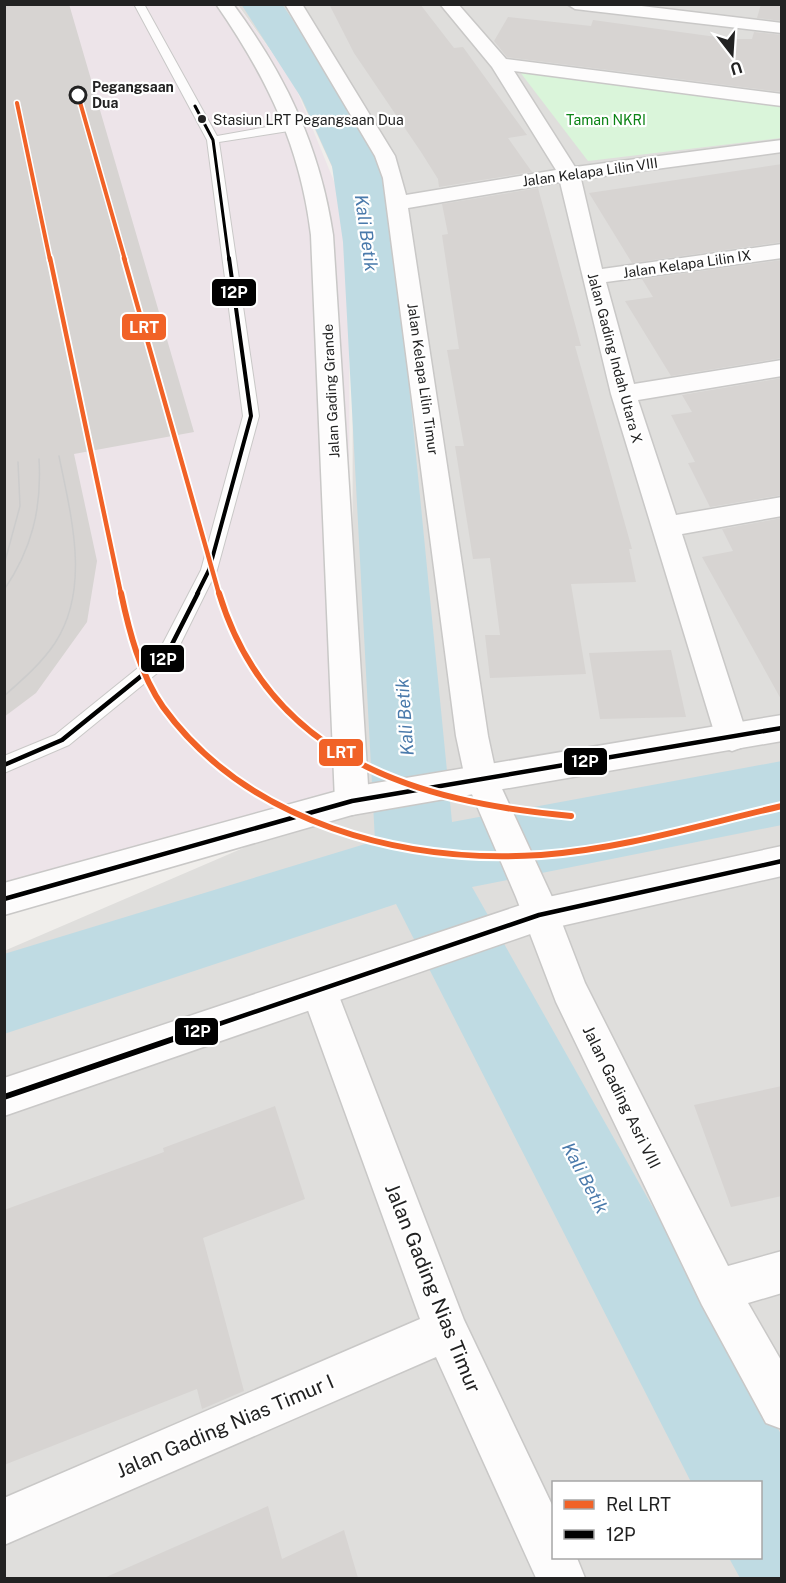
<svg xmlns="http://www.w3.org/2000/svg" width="786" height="1583" viewBox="0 0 786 1583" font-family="'Public Sans',sans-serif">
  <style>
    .residential { fill: #dfdedc; fill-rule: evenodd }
    .industrial { fill: #ede4e9 }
    .park { fill: #daf5da }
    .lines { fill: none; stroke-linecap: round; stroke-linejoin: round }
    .river { fill: #bfdbe3; fill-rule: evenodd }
    .building { fill: #d7d4d2 }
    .service-casing { stroke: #c9c8c7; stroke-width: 2 }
    .minor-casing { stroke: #c9c8c7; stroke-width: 3 }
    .tertiary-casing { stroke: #c9c8c7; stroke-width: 3 }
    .service { fill: #fdfcfc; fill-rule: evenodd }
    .minor { fill: #fdfcfc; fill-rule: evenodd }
    .tertiary { fill: #fdfcfc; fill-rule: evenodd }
    .tram { stroke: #ccc; stroke-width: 1.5 }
    .bus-1-far3-casing { stroke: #fff; stroke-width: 6 }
    .bus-1-far2-casing { stroke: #fff; stroke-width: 8 }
    .bus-1-far1-casing { stroke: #fff; stroke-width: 9 }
    .bus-1-casing { stroke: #fff; stroke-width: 10 }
    .bus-1-far3 { stroke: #010101; stroke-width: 3 }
    .bus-1-far2 { stroke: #010101; stroke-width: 4 }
    .bus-1-far1 { stroke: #010101; stroke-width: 4.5 }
    .bus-1 { stroke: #010101; stroke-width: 6 }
    .rail-1-far2-casing { stroke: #fff; stroke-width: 7 }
    .rail-1-far1-casing { stroke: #fff; stroke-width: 8 }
    .rail-1-casing { stroke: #fff; stroke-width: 10 }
    .rail-1-far2 { stroke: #f16227; stroke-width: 4 }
    .rail-1-far1 { stroke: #f16227; stroke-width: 4.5 }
    .rail-1 { stroke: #f16227; stroke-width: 6 }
    .stop-dot { fill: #fff; stroke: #222; stroke-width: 3 }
    .bus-dot { fill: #222; stroke: #fff; stroke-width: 2 }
    .labels { text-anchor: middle; stroke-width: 4.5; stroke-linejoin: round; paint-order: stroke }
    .far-stop-label { font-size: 14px; font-weight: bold; fill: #222; stroke: #fff; text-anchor: start }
    .bus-label { font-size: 14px; fill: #222; stroke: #fff; text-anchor: start }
    .far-park-label { font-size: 14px; fill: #0c8416; stroke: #fff }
    .far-street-label { font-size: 14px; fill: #222; stroke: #fff }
    .street-label { font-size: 16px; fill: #222; stroke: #fff }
    .water-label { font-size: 18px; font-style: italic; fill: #4a7aab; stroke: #fff }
    .near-street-label { font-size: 20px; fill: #222; stroke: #fff }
    .line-badge { stroke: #fff; stroke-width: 2 }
    .badge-label { font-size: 16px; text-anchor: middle; font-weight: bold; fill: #fff }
  </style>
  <rect width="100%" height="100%" fill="#f0eeeb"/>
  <path class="residential" d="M 238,5 L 781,5 L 781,1578 L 5,1578 L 4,951 L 352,801 L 353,278 L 342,189 L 293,81 ZM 554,1482 L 760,1482 L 760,1558 L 554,1558 Z"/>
  <path class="industrial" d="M 5,5 L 237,5 L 293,81 L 338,191 L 349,277 L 350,800 L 5,900 Z"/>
  <path class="park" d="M 520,72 L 781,105 L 781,138 L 588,161 Z"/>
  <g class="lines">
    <path class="river" d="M 241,4 L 282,4 L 346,99 L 380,166 L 395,242 L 452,822 L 782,761 L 782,825 L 472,887 L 782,1436 L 782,1578 L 740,1578 L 729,1558 L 760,1558 L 760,1482 L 691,1482 L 396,904 L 4,1034 L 4,954 L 375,841 L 343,242 L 332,166 L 302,99 Z"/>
  </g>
  <path class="building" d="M 4,4 L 69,4 L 194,432 L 74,454 L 97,561 L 87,622 L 36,693 L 4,717 Z
    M 329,4 L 420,4 L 454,48 L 463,47 L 527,135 L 508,138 L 532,172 L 439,187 L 438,179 L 421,152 L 354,53 Z
    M 761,4 L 782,4 L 782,21 L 757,18 Z
    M 508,17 L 591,26 L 593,20 L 731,39 L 752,39 L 754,32 L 782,35 L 782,92 L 507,57 L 494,41 Z
    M 782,164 L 782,242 L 632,263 L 589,193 Z
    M 538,188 L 581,346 L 575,346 L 632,549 L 629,549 L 636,582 L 571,584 L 586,674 L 490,678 L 485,635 L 500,635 L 490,558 L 473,559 L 455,446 L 464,446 L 447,350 L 459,349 L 442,235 L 448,234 L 442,204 Z
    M 782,260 L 782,358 L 671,376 L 625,301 L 653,297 L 642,279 Z
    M 782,378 L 782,495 L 710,507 L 688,463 L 695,462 L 671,415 L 692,412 L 682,395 Z
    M 782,518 L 782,701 L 702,557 L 733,551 L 722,529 Z
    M 671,650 L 686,717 L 600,719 L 589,653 Z
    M 782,1086 L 782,1196 L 731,1207 L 694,1105 Z
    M 275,1106 L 305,1199 L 203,1238 L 244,1391 L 202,1409 L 197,1389 L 4,1465 L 4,1210 L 164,1152 L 163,1148 Z
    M 268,1506 L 282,1559 L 344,1530 L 358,1578 L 104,1578 Z"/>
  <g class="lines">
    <g class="service-casing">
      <path id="service" d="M 134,4 L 144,4 L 217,136 L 295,122 L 301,126 L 295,130 L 219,142 L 259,416 L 217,570 L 172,661 L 69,745 L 4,773 L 4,756 L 55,735 L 159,651 L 201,570 L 243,416 L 207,140 Z"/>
    </g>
    <g class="minor-casing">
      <path id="minor" d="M 216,4 L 233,4 C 286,76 320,147 333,235 L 369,801 L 364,811 L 352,815 L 340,811 L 335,801 L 311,235 C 300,145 267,78 216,4 Z
        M 285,4 L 302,4 L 395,156 L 406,195 L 556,170 L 492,67 L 440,4 L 458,4 L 506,59 L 782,94 L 782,106 L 514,71 L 575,167 L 782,140 L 782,152 L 581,179 L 602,269 L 782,244 L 782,258 L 606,282 L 634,384 L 782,360 L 782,376 L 638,400 L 676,515 L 782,497 L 782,516 L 682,534 L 748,738 L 743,747 L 732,751 L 721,747 L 716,738 L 611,394 L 560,182 L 408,208 L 488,736 L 497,778 L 552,897 L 585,983 L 728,1266 L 782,1251 L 782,1293 L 748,1303 L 782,1362 L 782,1429 L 766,1423 L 702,1305 L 556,1002 L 516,897 L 465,778 L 456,736 L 383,178 L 375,156 Z
        M 567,4 L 625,4 L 782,23 L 782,33 L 575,9 Z
        M 319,974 L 332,979 L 337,991 L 464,1320 L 554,1509 L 554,1558 L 577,1558 L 585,1578 L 536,1578 L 436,1357 L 4,1545 L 4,1498 L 420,1319 L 301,991 L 306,979 Z"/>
    </g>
    <g class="tertiary-casing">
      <path id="tertiary" d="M 782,715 L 782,741 L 352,815 L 4,915 L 4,883 L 352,787 Z
        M 782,846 L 782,876 L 539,931 L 4,1116 L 4,1078 L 539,899 Z"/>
    </g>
    <use href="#service" class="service"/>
    <use href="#minor" class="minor"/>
    <use href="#tertiary" class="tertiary"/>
    <path class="tram" d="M 4,518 L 5,548
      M 4,565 L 20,506 L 18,462
      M 4,590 C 32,549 42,508 39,459
      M 4,696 C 22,680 41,664 55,643 C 91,588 71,516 59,456"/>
    <g class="bus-1-far3-casing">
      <path id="bus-1-far3" d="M 195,106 L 213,140 L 229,260"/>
    </g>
    <g class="bus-1-far2-casing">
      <path id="bus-1-far2" d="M 197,594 L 209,570 L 251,416 L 229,258"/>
    </g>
    <g class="bus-1-far1-casing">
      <path id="bus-1-far1" d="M 4,765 L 62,740 L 166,656 L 198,593
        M 4,899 L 352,801 L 782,728
        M 213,1026 L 539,915 L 782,861"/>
    </g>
    <g class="bus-1-casing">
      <path id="bus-1" d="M 4,1097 L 217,1024"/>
    </g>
    <use href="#bus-1-far3" class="bus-1-far3"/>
    <use href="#bus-1-far2" class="bus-1-far2"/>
    <use href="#bus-1-far1" class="bus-1-far1"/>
    <use href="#bus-1" class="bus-1"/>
    <g class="rail-1-far2-casing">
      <path id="rail-1-far2" d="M 78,95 L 125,260
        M 17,103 L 50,260"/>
    </g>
    <g class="rail-1-far1-casing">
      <path id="rail-1-far1" d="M 50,258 L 121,594
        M 124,258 L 219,594"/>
    </g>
    <g class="rail-1-casing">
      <path id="rail-1" d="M 121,593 C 129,631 140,674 163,707 C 248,824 404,864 541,855 C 623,849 703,824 782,806
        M 219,593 C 269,758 416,802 571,816"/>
    </g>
    <use href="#rail-1-far2" class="rail-1-far2"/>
    <use href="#rail-1-far1" class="rail-1-far1"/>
    <use href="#rail-1" class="rail-1"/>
  </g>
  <circle class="stop-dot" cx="78" cy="95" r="8"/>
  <circle class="bus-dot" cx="202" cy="119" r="5"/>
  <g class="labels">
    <g class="far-stop-label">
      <text x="92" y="92">Pegangsaan<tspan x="92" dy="16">Dua</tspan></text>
    </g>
    <g class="bus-label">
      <text x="213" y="125">Stasiun LRT Pegangsaan Dua</text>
    </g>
    <g class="far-park-label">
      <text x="606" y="125">Taman NKRI</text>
    </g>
    <g class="far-street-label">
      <text transform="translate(590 172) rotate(-8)" y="5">Jalan Kelapa Lilin VIII</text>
      <text transform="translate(687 264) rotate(-8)" y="5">Jalan Kelapa Lilin IX</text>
      <text transform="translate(615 358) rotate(75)" y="5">Jalan Gading Indah Utara X</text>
      <text transform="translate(423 379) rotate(82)" y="5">Jalan Kelapa Lilin Timur</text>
      <text transform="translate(331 391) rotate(-93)" y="5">Jalan Gading Grande</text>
    </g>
    <g class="street-label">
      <text transform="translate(622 1097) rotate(64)" y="6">Jalan Gading Asri VIII</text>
    </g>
    <g class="water-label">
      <text transform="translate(366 233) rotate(82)" y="6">Kali Betik</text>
      <text transform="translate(405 717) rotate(-94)" y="6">Kali Betik</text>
      <text transform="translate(585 1178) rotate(62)" y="6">Kali Betik</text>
    </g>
    <g class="near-street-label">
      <text transform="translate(433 1288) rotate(68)" y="7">Jalan Gading Nias Timur</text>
      <text transform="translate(225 1426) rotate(-23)" y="7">Jalan Gading Nias Timur I</text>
    </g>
  </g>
  <g class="line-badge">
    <rect x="211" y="278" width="46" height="29" rx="6" fill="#010101"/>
    <rect x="121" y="313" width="46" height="28" rx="6" fill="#f16227"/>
    <rect x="140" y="644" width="45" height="29" rx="6" fill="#010101"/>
    <rect x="318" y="738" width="46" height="29" rx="6" fill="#f16227"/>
    <rect x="563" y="747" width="45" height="29" rx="6" fill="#010101"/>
    <rect x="174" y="1017" width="45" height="29" rx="6" fill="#010101"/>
  </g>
  <g class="badge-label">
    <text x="234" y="298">12P</text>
    <text x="144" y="333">LRT</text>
    <text x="163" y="665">12P</text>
    <text x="341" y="758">LRT</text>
    <text x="585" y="767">12P</text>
    <text x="197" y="1037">12P</text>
  </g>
  <rect width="786" height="1583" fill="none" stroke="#222222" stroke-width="12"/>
  <rect x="552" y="1481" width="210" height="78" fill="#ffffff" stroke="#a7a7a7" stroke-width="1.5"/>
  <rect x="564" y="1500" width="30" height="9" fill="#f16227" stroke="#a7a7a7" stroke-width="1.5"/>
  <text x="606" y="1511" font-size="18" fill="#222222">Rel LRT</text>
  <rect x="564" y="1530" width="30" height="9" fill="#010101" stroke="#a7a7a7" stroke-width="1.5"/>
  <text x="606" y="1541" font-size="18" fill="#222222">12P</text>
  <g transform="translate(732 54) rotate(163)" stroke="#ffffff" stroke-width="4.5" paint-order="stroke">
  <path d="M0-4.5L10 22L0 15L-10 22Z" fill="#222222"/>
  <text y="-9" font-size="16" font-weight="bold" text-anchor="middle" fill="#222222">U</text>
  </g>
</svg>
